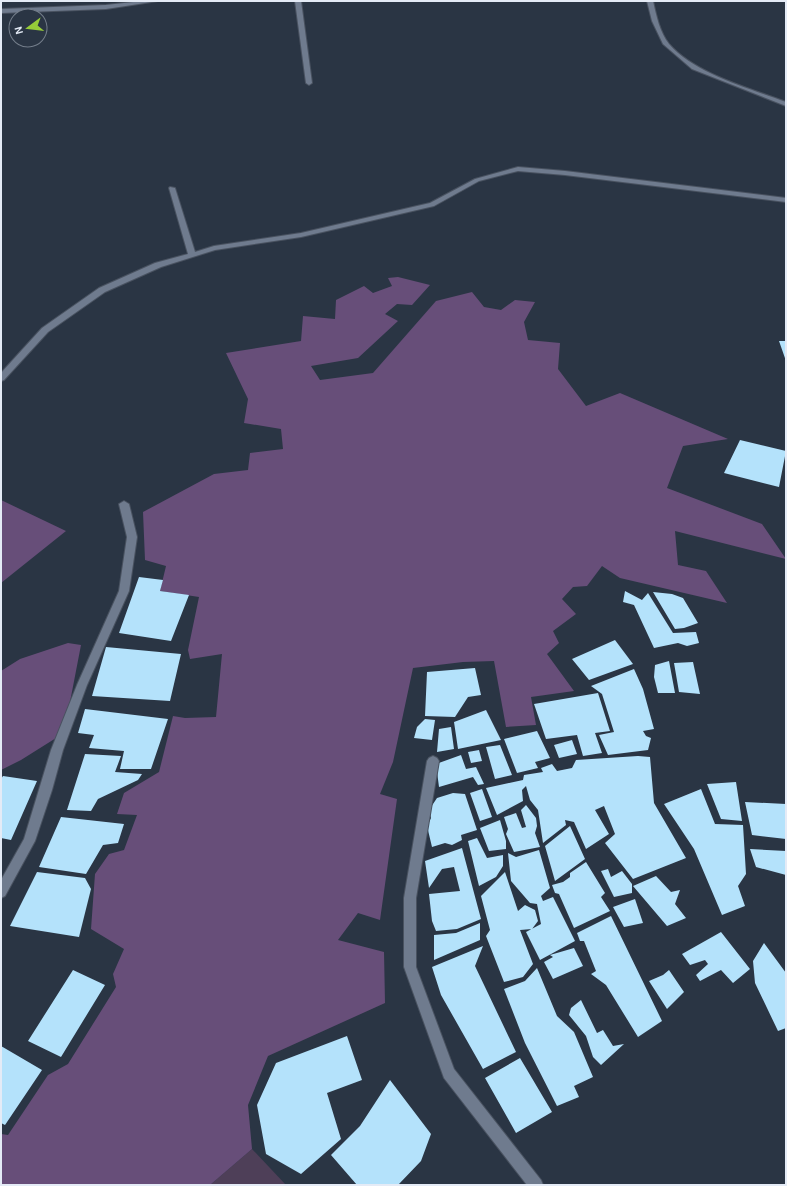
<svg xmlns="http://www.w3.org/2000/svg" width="787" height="1186" viewBox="0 0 787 1186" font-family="Karla,sans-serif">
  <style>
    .green { fill: #4e3f58 }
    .forest { fill: #674e79 }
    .building { fill: #b4e2fb }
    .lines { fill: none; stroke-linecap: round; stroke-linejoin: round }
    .minor-casing { stroke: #495260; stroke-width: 2 }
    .minor { fill: #6f7b8e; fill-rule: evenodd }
  </style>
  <rect width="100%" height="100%" fill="#2a3544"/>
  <path class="green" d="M 252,1149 L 286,1185 L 210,1185 Z"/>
  <path class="forest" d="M 398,277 L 430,285 L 412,305 L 397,304 L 385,314 L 398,321 L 358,358 L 311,366 L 320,380 L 373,373 L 436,301 L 472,292 L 484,307 L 501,310 L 515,300 L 535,302 L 524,322 L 528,340 L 560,343 L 558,369 L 586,406 L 620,393 L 728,439 L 683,446 L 667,488 L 762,524 L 786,559 L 675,531 L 678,565 L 706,571 L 727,603 L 620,578 L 602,566 L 587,586 L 573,587 L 562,599 L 576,614 L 553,631 L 559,643 L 547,654 L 574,691 L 531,697 L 536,725 L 506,727 L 494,661 L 463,662 L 413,668 L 393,762 L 380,794 L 397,799 L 380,920 L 358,913 L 338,940 L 384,952 L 385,1003 L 268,1056 L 248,1105 L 252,1149 L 210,1185 L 1,1185 L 1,1134 L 8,1135 L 48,1075 L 68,1064 L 116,987 L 113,974 L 124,949 L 91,929 L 95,874 L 109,854 L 124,850 L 137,815 L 117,814 L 124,793 L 159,772 L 173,716 L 185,718 L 216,717 L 222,654 L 190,659 L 188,650 L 199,597 L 160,591 L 166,566 L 145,560 L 143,512 L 214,474 L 248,470 L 250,453 L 283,449 L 281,429 L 244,423 L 248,399 L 226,353 L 301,341 L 303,316 L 335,319 L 336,300 L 364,286 L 373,293 L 392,286 L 388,278 Z
    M 1,500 L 66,531 L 1,583 Z
    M 68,643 L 81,645 L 64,733 L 21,760 L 1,770 L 1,671 L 20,659 Z"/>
  <path class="building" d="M 779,341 L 786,341 L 786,361 Z
    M 740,440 L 786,451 L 779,487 L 724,473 Z
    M 139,577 L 163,580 L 160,591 L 189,595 L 171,641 L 119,633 Z
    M 625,591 L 642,600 L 648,593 L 673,633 L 696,632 L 699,643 L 687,646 L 678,643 L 654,648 L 634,605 L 623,602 Z
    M 653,592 L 672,594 L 683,598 L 698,623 L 684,628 L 675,629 Z
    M 615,640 L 633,664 L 589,680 L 572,659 Z
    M 106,647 L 181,654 L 170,701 L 92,696 Z
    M 669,661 L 675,693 L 658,693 L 654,677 L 655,665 Z
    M 693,662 L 700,694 L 679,692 L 674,663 Z
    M 475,668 L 481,695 L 468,697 L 455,717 L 425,716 L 427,672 Z
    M 634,669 L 643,689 L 654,729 L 643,731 L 646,736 L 651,738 L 648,750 L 608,755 L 599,735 L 614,732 L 602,694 L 591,686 Z
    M 598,693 L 610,731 L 595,733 L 602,753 L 583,756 L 577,735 L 546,739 L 534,704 Z
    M 85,709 L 168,719 L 151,769 L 120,769 L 124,751 L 89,748 L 94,735 L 78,733 Z
    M 486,710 L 501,740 L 458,749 L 454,722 Z
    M 425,719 L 435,720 L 432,740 L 414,738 L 417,727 Z
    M 451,727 L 454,749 L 437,752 L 439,729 Z
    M 537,731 L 550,758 L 535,762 L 538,768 L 517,773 L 504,739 Z
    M 572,740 L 577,754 L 559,758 L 554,745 Z
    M 500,745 L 512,775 L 495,779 L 486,747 Z
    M 479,750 L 482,761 L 471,763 L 468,752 Z
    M 85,754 L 121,756 L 115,772 L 142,774 L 138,780 L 98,799 L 91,811 L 67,810 Z
    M 461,755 L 466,769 L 476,767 L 484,784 L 478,785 L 473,777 L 439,787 L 436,764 Z
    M 638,756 L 650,757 L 654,803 L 686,858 L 633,879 L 605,843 L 615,834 L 604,806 L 595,810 L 609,834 L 586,849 L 574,822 L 565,820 L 566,825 L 543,843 L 538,810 L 530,800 L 526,786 L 522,790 L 523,801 L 497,815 L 486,788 L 523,780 L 524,775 L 543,772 L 541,768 L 552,764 L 557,771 L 572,768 L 576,760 Z
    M 3,776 L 37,781 L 11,840 L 1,838 L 1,779 Z
    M 736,782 L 742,821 L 721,819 L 707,784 Z
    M 482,789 L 492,817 L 480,821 L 470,793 Z
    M 701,789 L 715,824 L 743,825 L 746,874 L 738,886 L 745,906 L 722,915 L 694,849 L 664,804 Z
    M 453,793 L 465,794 L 477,830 L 461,835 L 462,840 L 452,845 L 445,843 L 432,847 L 427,826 L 431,818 L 429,810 L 437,798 Z
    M 745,802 L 786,804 L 786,839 L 752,835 Z
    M 526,805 L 536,818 L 537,826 L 535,833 L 540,847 L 514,852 L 506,834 L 508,829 L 504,817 L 516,813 L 522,828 L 526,827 L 521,810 Z
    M 61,817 L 124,824 L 118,843 L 103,845 L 86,874 L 39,867 Z
    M 500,820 L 506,841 L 506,849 L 489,851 L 480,828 Z
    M 570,826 L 585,859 L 555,881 L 545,846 Z
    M 477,838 L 487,858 L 503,855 L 503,866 L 496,877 L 479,886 L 468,841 Z
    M 462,848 L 481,919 L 457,929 L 436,931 L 432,921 L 429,894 L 460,891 L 454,867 L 442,869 L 429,888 L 425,861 Z
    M 750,849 L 786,851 L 786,875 L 756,867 Z
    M 539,850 L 550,888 L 541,896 L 543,901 L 553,897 L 575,941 L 540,960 L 526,932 L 541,924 L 537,904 L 530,903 L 511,881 L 508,853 L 516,857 Z
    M 586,862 L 605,893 L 601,897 L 610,911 L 574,928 L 559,894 L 555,893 L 552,885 L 563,882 L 570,877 L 570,873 Z
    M 608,869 L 611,877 L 622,871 L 632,884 L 632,893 L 614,897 L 601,871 Z
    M 37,872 L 85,878 L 91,889 L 79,937 L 10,926 Z
    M 505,872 L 518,911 L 525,905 L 535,910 L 538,921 L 532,929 L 520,930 L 533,964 L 523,977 L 504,982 L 486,936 L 490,930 L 481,896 Z
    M 656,876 L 671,892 L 680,890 L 675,904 L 686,918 L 667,926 L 633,886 Z
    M 635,899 L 643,923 L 624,927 L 613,907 Z
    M 611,916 L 662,1021 L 638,1037 L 606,985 L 591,974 L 596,971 L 584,941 L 580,941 L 577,933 Z
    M 480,923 L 480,940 L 434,960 L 434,935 L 456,933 Z
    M 721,932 L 750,969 L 733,983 L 721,970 L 700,981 L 696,975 L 708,964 L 705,960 L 690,965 L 682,954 Z
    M 764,943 L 786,973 L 786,1028 L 778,1031 L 755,983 L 753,961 Z
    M 483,946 L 475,966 L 516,1052 L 483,1069 L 441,995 L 432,967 Z
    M 574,948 L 583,966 L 553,979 L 544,962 L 553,957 L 550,955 Z
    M 537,968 L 557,1016 L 574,1032 L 593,1077 L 574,1086 L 579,1097 L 557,1106 L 525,1043 L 504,989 L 525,981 Z
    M 73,970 L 105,985 L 61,1057 L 28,1041 Z
    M 669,970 L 684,992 L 667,1009 L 649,981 L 663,975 Z
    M 581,1000 L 597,1033 L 603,1030 L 613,1046 L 624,1044 L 601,1065 L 593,1057 L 586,1036 L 569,1015 L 571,1008 Z
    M 347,1036 L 362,1080 L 327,1093 L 341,1139 L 301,1174 L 266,1154 L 257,1105 L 276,1063 Z
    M 1,1046 L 42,1070 L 5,1125 L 1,1123 Z
    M 520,1058 L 552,1112 L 516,1133 L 485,1078 Z
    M 390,1080 L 431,1134 L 421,1161 L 398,1185 L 357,1185 L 331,1155 L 360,1126 Z"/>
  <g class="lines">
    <g class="minor-casing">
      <path id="minor" d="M 142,1 L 158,1 L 106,9 L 1,13 L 1,9 L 106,5 Z
        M 295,1 L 301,1 L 312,83 L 309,85 L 306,83 Z
        M 647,1 L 653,1 C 656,15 660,33 669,44 C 695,74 749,88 786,102 L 786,106 L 692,69 L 663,44 L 652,21 Z
        M 518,167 L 565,171 L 786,198 L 786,202 L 565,175 L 518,171 L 479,181 L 434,206 L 301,237 L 215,250 L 161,267 L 105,292 L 48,332 L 4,380 L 1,381 L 1,373 L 42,328 L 99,288 L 155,263 L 188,254 L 169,188 L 170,187 L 175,188 L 195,252 L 214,246 L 301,233 L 430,203 L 475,179 Z
        M 124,501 L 129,504 L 137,537 L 129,591 L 87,685 L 63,750 L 52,790 L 35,841 L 5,896 L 1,898 L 1,880 L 24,839 L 51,750 L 77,685 L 119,591 L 127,537 L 119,504 Z
        M 433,756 L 437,758 L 439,761 L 416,898 L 416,967 L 454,1069 L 541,1180 L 543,1185 L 527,1185 L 444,1078 L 404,967 L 404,898 L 427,761 L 429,758 Z"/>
    </g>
    <use href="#minor" class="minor"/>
  </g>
  <rect width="787" height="1186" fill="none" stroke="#e4ebf6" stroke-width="4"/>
  <g transform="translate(28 28) rotate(255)"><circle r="19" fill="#2a3544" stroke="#747e8b"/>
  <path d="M0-3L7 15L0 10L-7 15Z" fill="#96cc39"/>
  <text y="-6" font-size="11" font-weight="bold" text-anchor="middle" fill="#e4ebf6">N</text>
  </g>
</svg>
